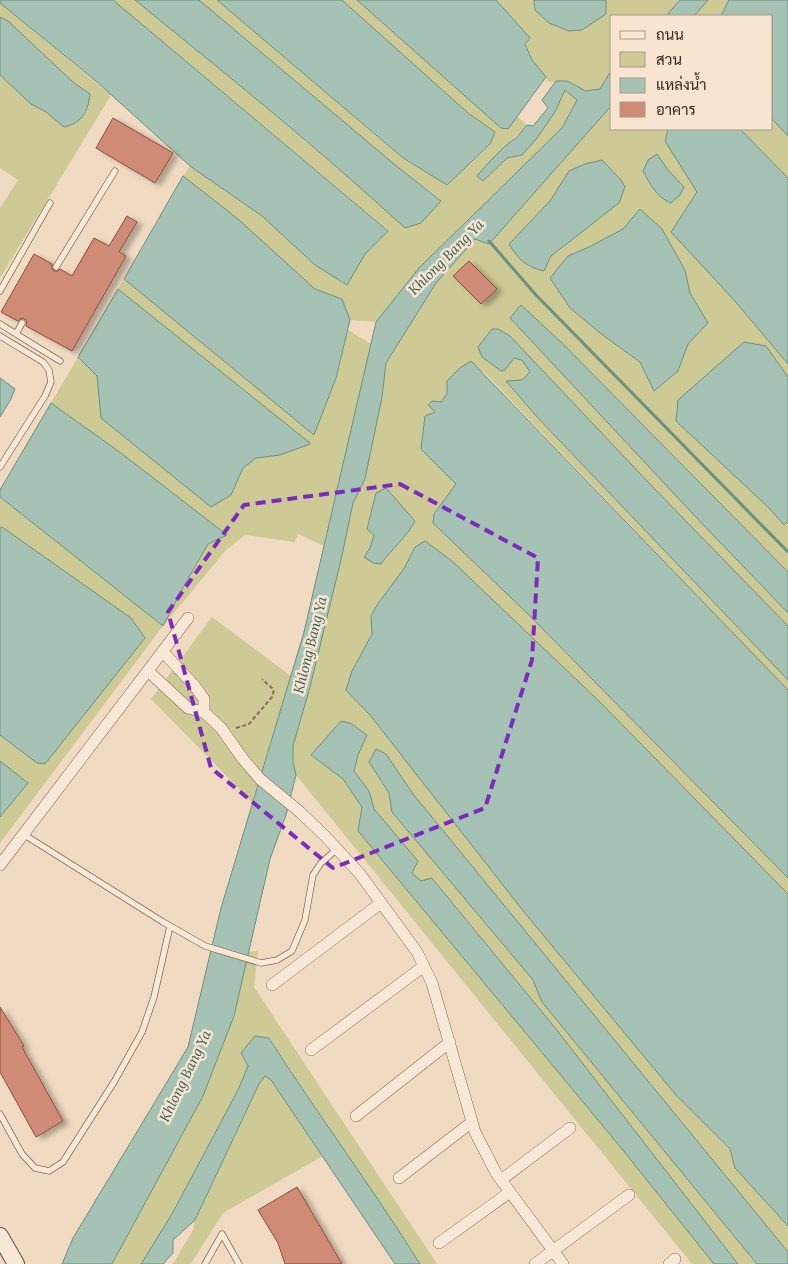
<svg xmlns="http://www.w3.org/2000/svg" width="788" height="1264" viewBox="0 0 788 1264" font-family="Lora,Sarabun,serif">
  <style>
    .green { fill: #ceca95; fill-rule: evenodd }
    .water { fill: #a5c2b4; stroke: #6b9180 }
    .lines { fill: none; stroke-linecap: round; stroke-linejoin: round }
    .stream { stroke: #6b9180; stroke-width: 3 }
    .building { fill: #d08b76; stroke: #8b4d3d; filter: url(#shadow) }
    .lane-casing { stroke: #8a6a58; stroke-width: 7 }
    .street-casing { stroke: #8a6a58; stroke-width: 12 }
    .secondary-casing { stroke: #6c4b3b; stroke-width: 18 }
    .path { stroke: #8a6a58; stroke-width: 2; stroke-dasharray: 4 2.5; stroke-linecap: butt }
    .lane { stroke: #fae8d6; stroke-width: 5.5 }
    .street { stroke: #fae8d6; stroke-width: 11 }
    .secondary { stroke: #fae8d6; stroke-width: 16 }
    .marked { fill: none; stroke: #7b2cbf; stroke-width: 4; stroke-dasharray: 10 6; stroke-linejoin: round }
    .labels { text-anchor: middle; stroke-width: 5; stroke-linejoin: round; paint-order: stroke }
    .water-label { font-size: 14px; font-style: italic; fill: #2c5a4e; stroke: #f7e5d2 }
  </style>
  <defs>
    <filter id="shadow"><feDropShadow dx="5.5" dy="3" stdDeviation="2.5" flood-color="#0004"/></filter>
  </defs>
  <rect width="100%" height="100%" fill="#f0dac2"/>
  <path class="green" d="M 113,0 L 135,0 L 225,73 L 370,196 L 405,228 L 441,201 L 440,199 L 394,164 L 199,0 L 217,0 L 402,158 L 447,185 L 490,145 L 495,132 L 468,113 L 342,0 L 357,0 L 451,84 L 508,129 L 517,116 L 527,125 C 519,134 513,138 504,146 C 495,156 486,166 478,176 L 483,181 L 507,158 L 522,155 L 537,138 L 555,112 L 565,90 L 577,100 L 562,128 L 419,268 L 376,322 L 350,320 L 342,299 L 315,289 L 238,219 L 183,176 L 190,166 L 262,216 L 315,265 L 347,285 L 365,254 L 388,230 Z
    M 496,0 L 534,0 L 535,10 L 549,23 L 569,31 L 606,14 L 606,0 L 680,0 L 666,16 L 612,16 L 612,69 L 600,89 L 586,91 L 567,81 L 549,82 L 532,60 L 525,43 L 530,38 Z
    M 708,0 L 729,0 L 721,16 L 694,16 Z
    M 0,3 L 111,95 L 0,278 L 0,208 L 18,180 L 0,168 Z
    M 612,105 L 612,129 L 668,129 L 665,141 L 697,192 L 734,300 L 788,364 L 788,377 L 766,346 L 769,508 L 784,525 L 788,521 L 788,572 L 562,343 L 521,305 L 510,318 L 692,513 L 788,613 L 788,626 L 648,482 L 510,336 L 505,370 L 514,358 L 522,359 L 530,372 L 522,380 L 507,382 L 537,417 L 788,680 L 788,690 L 483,371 L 447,394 L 441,402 L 428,405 L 435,412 L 449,477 L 456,484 L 434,514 L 434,523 L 528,614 L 788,878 L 788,894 L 601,703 L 452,561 L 415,547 L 405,567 L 377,605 L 371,616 L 372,634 L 352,671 L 347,690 L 370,715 L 524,912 L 676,1095 L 730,1150 L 735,1168 L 788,1226 L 788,1252 L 413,794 L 386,754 L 369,762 L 389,793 L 392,812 L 533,980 L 542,1002 L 757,1264 L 738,1264 L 556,1029 L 433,878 L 421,881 L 412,873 L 388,828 L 374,809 L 369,791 L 354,771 L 358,755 L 341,721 L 311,755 L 343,779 L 362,807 L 358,831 L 622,1149 L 714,1264 L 692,1264 L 296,775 L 293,761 L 293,746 L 310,687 L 341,560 L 353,503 L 365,479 L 382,397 L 386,363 L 436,283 L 475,238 L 489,244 ZM 569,171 L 570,240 L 551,256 L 544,271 L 529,267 L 509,244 L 550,201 ZM 623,229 L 685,270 L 690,293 L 708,323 L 688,344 L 678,371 L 655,391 L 640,362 L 604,336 L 568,256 L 589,247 ZM 469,261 L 497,289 L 481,304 L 454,276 ZM 376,493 L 409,515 L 415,521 C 407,537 392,548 381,563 L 365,557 L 370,548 L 374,535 L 367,529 Z
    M 772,119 L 788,136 L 788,178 L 740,129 L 772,129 Z
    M 124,279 L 314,435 L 336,378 L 348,330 L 371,344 L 324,546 L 298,534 L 295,542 L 245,535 L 226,550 L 163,626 L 0,843 L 0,817 L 28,783 L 0,761 L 0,735 L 37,763 L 145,638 L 131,618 L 2,527 L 0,528 L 0,497 L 163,626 L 208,544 L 227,535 L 121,453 L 51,403 L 78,357 L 97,376 L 101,418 L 231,495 L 243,468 L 256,458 L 280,455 L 309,443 L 118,289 Z
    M 212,617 L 291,676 L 252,802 L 151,699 Z
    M 258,951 L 254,987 L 437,1264 L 420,1264 C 372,1187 318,1115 270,1038 L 248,1066 L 239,1090 L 172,1214 L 141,1264 L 112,1264 L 203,1096 L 234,1016 L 248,952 Z
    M 265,1075 L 271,1080 L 323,1156 L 223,1213 L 191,1264 L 173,1264 L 193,1230 L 195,1220 L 259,1084 Z"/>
  <path class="water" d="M 0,0 L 113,0 L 388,231 L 365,254 L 347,285 L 315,265 L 262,216 L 190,166 L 96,81 L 0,3 Z
    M 135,0 L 199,0 L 394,164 L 441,201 L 421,223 L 405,228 C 318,148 226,74 135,0 Z
    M 217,0 L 342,0 L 468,113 L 495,132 L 490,144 L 447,185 L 403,158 Z
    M 357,0 L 496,0 L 530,38 L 525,44 L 532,60 L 546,77 L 508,129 L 501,128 Z
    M 534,0 L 606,0 L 606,14 L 582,30 L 569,31 L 549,23 L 535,10 Z
    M 680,0 L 708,0 L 694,16 L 666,16 Z
    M 729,0 L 788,0 L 788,136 L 772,119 L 772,16 L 721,16 Z
    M 0,17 L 8,21 L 74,83 L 90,94 C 88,112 82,123 64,127 L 46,112 L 31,104 L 0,75 Z
    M 612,69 L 612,105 L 489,244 L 475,239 L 436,283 L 386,363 L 382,397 L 365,479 L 353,503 L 341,560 L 310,687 L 293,746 L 293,761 L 296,775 L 286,815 L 270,859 L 234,1016 L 203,1096 L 112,1264 L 62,1264 L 73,1238 L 188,1047 L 221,908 L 304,632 L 376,322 L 419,268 L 562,128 L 577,100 L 565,90 L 555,112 L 537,138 L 522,155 L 507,158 L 483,181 L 477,176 L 490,161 L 506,145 L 517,137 L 527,125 L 533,126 L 548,108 L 542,100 L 556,81 L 567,81 L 586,91 L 600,89 Z
    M 668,129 L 740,129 L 788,178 L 788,364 L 734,300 L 671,232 L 697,192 L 665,141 Z
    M 657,154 L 668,170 L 684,187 L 680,195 L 671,203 C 657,198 650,184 643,171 L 648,160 Z
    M 602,160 L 621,180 L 625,187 L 619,203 L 551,256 L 544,271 C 526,267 519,260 509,244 L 550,201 L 569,171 L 585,164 Z
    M 183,176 L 238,219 L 315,289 L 342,299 L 350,320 L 336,378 L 314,435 L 124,279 Z
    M 640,209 L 662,229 L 685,270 L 690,293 L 708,323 L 688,344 L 678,371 L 654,391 L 640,362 L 604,336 L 570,308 L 550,278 L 568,256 L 589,247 L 623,229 Z
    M 118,289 L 310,443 L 310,444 L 280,455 L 256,458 L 243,468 L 231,495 L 211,507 L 101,418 L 97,376 L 78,357 Z
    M 521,305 L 562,343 L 788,572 L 788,613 L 692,513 L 510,318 Z
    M 492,329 L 498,329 L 510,336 L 648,482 L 788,626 L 788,680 L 537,417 L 506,381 L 522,380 L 530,372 L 522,360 L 514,358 L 505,370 L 501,371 L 482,357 L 478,347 Z
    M 744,342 L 766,346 L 788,377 L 788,521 L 784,525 L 769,508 L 676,421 L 678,400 Z
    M 471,361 L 788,690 L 788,878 L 528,614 L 433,523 L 434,514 L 456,484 L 421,449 L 425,416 L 435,412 L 428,405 L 432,401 L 441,402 L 447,394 L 447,381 L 460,368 Z
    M 0,378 L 15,389 L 11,399 L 0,417 Z
    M 51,403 L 121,453 L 227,535 L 208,544 L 185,584 L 163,626 L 0,497 L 0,490 Z
    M 386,488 L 415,521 C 407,537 392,548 381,564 L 373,563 L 364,557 L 370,548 L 374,535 L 367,529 L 376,493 Z
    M 2,527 L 131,618 L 145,638 L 45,764 L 37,763 L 0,735 L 0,528 Z
    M 425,541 L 452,561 L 601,703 L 788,894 L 788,1226 L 735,1168 L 730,1149 L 676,1095 L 524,912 L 370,715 L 346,690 L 352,671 L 372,634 L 371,616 L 377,605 L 405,567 L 415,547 Z
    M 341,721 L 350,723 L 367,735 L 358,755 L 354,771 L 369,791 L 374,809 L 418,861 L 412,873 L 421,881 L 432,878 L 556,1029 L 738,1264 L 714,1264 L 622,1149 L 358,831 L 362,807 L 343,779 L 311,755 Z
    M 376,749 L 386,754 L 413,794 L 788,1252 L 788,1264 L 757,1264 L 542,1002 L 533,980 L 392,812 L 389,793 L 369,762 Z
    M 0,761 L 28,783 L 0,817 Z
    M 255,1036 L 269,1038 C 318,1115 372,1187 420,1264 L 395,1264 L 271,1080 L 265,1076 L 259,1084 L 195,1220 L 173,1240 L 173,1253 L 163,1264 L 141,1264 L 172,1214 L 238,1090 L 248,1066 L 241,1053 Z"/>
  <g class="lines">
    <path class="stream" d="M 489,241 L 536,295 L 788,552"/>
  </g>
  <path class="building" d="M 113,118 L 173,153 L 155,183 L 96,148 Z
    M 127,216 L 137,222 L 119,252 L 126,256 L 72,351 L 26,326 L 27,322 L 25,319 L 21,318 L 18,321 L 1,312 L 34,254 L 52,264 L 52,269 L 54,271 L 58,271 L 60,269 L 72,276 L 94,238 L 109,246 Z
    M 469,261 L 497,289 L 481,304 L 453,276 Z
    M 0,1007 L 24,1046 L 22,1047 L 63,1121 L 36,1137 L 0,1072 Z
    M 297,1187 L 342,1264 L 285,1264 L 278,1243 L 258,1210 Z"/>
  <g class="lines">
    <g class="lane-casing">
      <path id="lane" d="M 56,267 L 115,171
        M 0,291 L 50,203
        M 0,324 L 60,361
        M 16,334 L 22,323
        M 0,336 L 43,362 L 49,370 L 51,382 L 45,396 L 0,467
        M 23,834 L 163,922 L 205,946 L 261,963 L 277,960 L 292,951 L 305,920 L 313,875 L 321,863 L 337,849
        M 0,1114 L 22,1154 L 35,1168 L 49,1171 L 63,1162 L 114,1082 L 142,1032 L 154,997 L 170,926
        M 205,1264 L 222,1234 L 239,1264"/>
    </g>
    <g class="street-casing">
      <path id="street" d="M 163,652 L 194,685 L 204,699 L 204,712
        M 148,671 L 188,708 L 204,712 L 221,728 L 243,759 L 260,779 L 300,812 L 325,836 L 360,874 L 417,952 L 432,983 L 475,1132 L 496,1173 L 563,1264
        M 0,865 L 188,618
        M 272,985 L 381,903
        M 311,1050 L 424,966
        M 356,1116 L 450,1042
        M 399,1178 L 472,1122
        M 501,1180 L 570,1128
        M 439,1243 L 510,1192
        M 535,1264 L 629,1195
        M 669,1264 L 675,1259"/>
    </g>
    <g class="secondary-casing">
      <path id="secondary" d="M 0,1236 L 16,1264"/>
    </g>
    <path class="path" d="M 236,728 L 249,724 L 272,697 L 274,690 L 262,679"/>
    <use href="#lane" class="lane"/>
    <use href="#street" class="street"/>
    <use href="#secondary" class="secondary"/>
  </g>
  <path class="marked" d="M 400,484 L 538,558 L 532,660 L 485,808 L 333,868 L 211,768 L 168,612 L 244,505 Z"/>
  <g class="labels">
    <g class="water-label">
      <text transform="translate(446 257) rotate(-45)" y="5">Khlong Bang Ya</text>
      <text transform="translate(310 645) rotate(-76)" y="5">Khlong Bang Ya</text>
      <text transform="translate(185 1076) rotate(-64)" y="5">Khlong Bang Ya</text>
    </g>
  </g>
  <rect x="610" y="15" width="162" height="115" fill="#f7e5d2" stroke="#ab998a"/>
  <rect x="620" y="31" width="25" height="8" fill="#fae8d6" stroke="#ab998a"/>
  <text x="656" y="40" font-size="15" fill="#3a261d">ถนน</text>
  <rect x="620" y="52" width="25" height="15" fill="#ceca95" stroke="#ab998a"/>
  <text x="656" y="65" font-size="15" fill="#3a261d">สวน</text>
  <rect x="620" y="78" width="25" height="15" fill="#a5c2b4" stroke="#ab998a"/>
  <text x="656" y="90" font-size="15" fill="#3a261d">แหล่งน้ำ</text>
  <rect x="620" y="102" width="25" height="15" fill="#d08b76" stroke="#ab998a"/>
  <text x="656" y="115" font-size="15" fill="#3a261d">อาคาร</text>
</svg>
